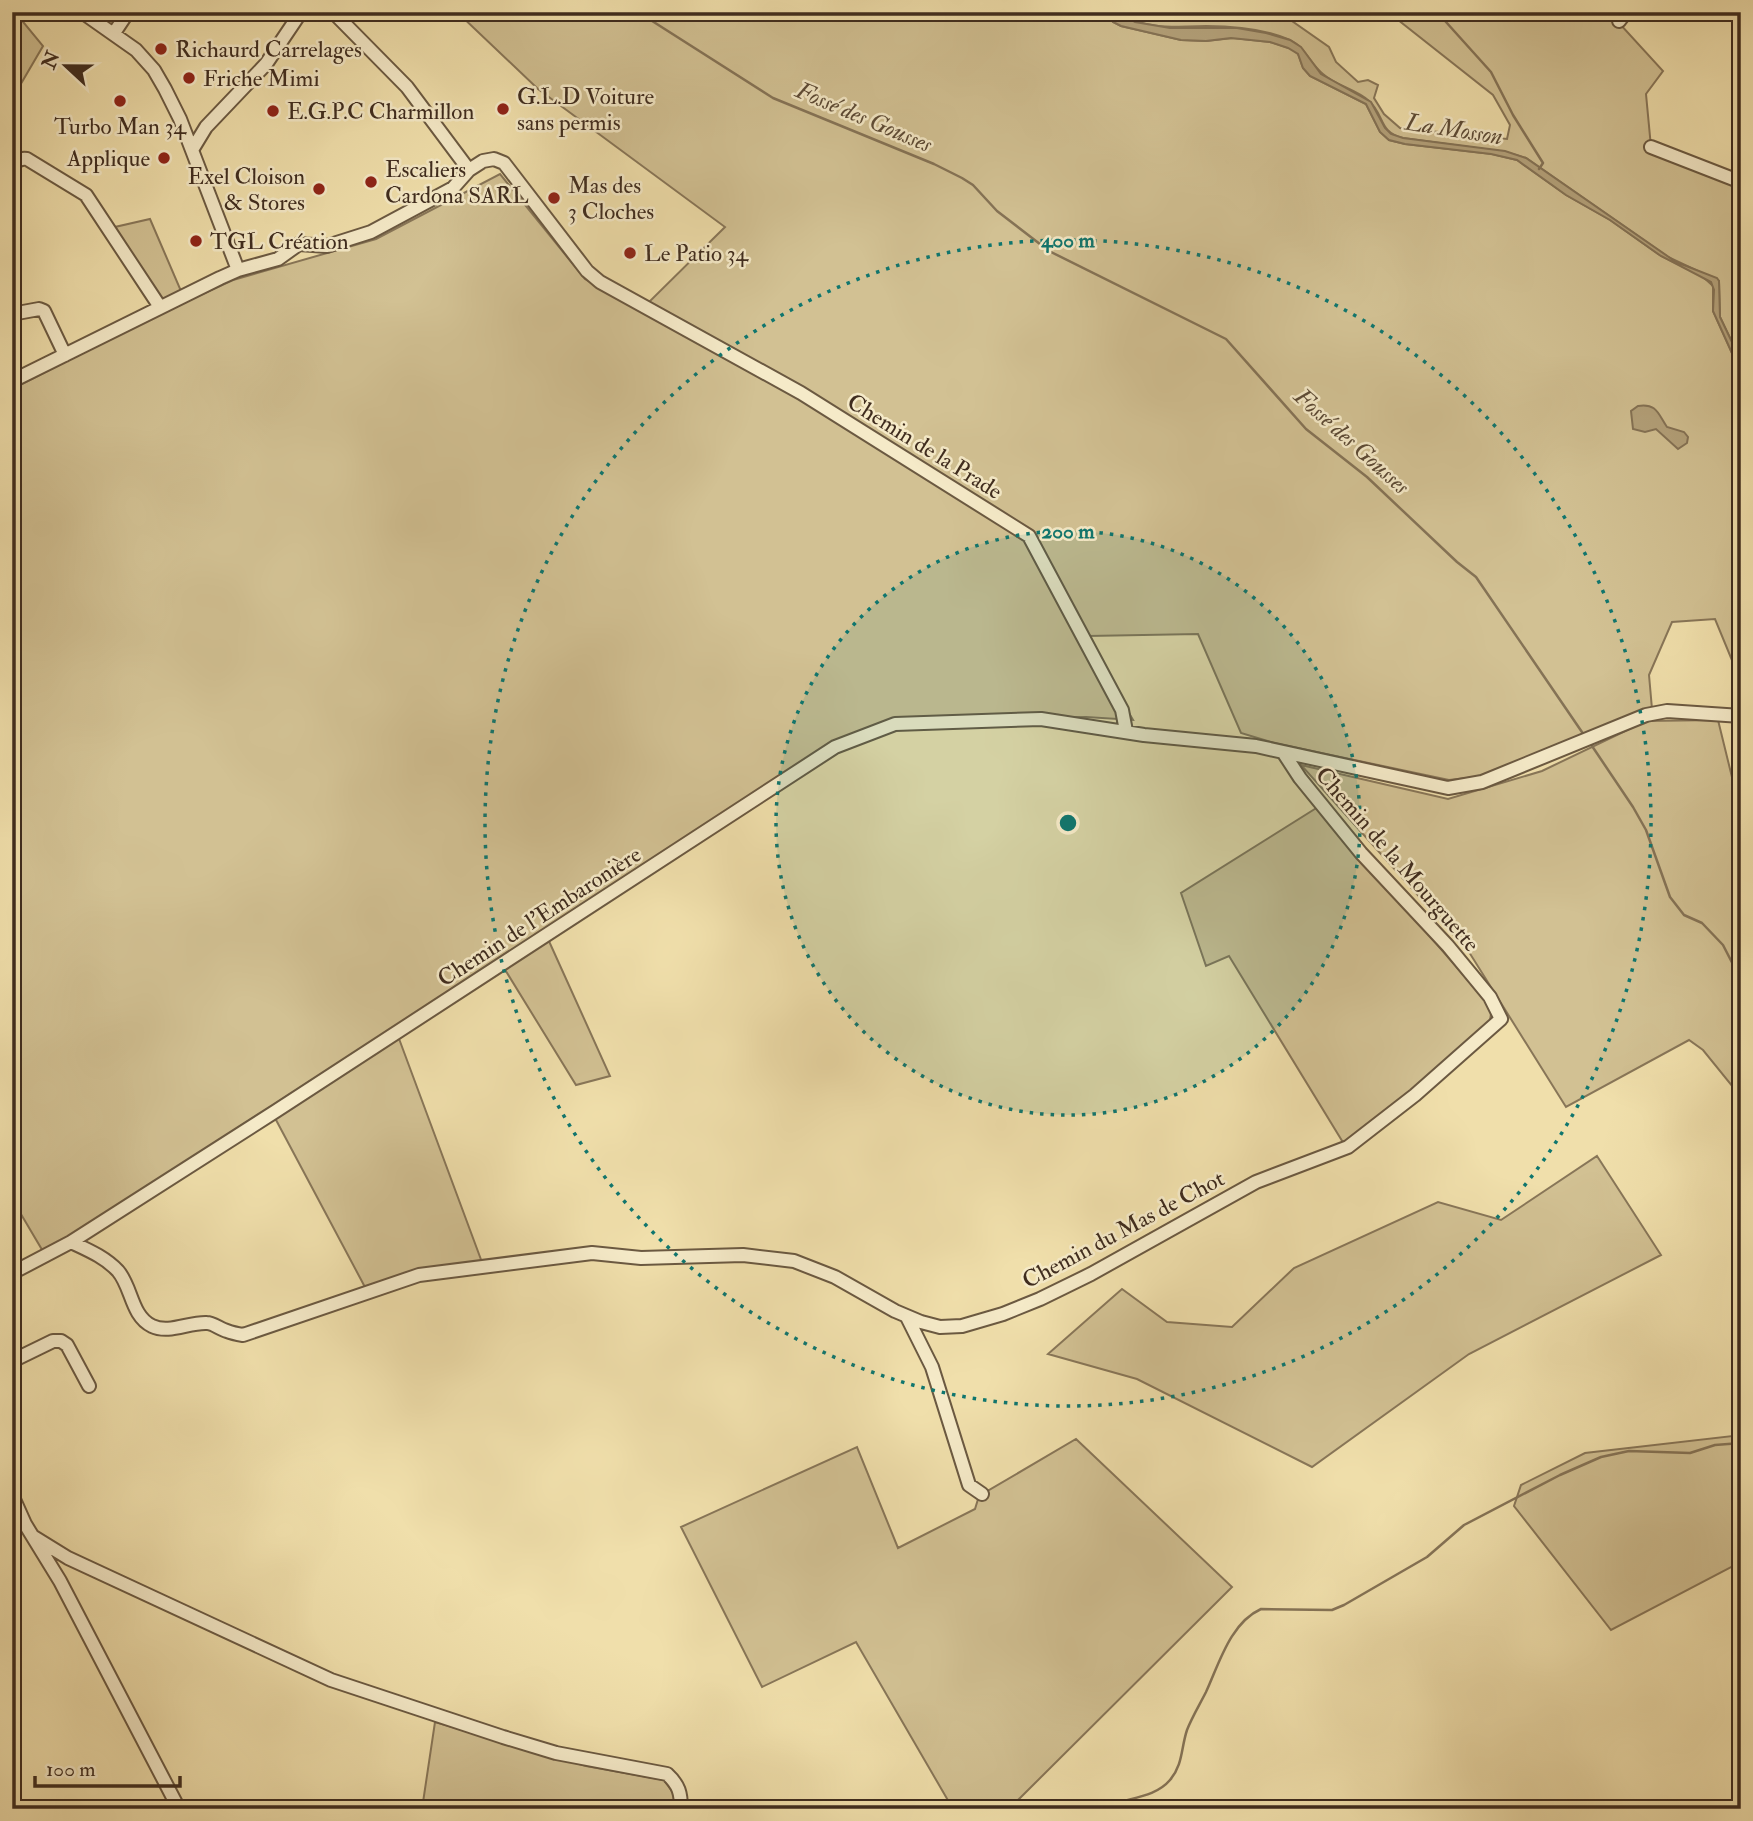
<svg xmlns="http://www.w3.org/2000/svg" width="1753" height="1821" viewBox="0 0 1753 1821" font-family="'IM FELL Double Pica',serif">
  <style>
    .green { fill: #d2c193; stroke: #887658; stroke-width: 2 }
    .water { fill: #b4a27b; stroke: #857356; stroke-width: 2 }
    .lines { fill: none; stroke-linecap: round; stroke-linejoin: round }
    .stream { stroke: #857356; stroke-width: 2.5 }
    .minor-casing { stroke: #6b5941; stroke-width: 16 }
    .minor { stroke: #f5eac8; stroke-width: 12 }
    .ring { fill: none; stroke: #0f766e; stroke-width: 3.5; stroke-dasharray: 3.5 7 }
    .poi-dot { fill: #8f2418; stroke: #f5eac8; stroke-width: 2.5 }
    .labels { text-anchor: middle; stroke-width: 5; stroke-linejoin: round; paint-order: stroke }
    .poi-label { font-size: 23px; fill: #3f2c1e; stroke: #f5eac8; text-anchor: start }
    .street-label { font-size: 23px; fill: #3f2c1e; stroke: #f5eac8 }
    .water-label { font-size: 24px; font-style: italic; fill: #5c4a35; stroke: #f5eac8 }
    .centre { fill: #0f766e; stroke: #f5eac8; stroke-width: 3.5 }
    .ring-label { font-size: 21px; text-anchor: middle; font-weight: bold; fill: #0f766e; stroke: #f5eac8; stroke-width: 5; stroke-linejoin: round; paint-order: stroke }
  </style>
  <rect width="100%" height="100%" fill="#f0dfab"/>
  <filter id="stains"><feTurbulence type="fractalNoise" baseFrequency=".00286" numOctaves="4"/><feColorMatrix values="0 0 0 0 .2 0 0 0 0 .09 0 0 0 0 .02 0 0 0 .5 -.17"/></filter>
  <radialGradient id="worn" r=".72"><stop offset=".6" stop-color="#630" stop-opacity="0"/><stop offset="1" stop-color="#630" stop-opacity=".3"/></radialGradient>
  <path class="green" d="M 12,12 L 15,12 L 43,46 L 12,99 Z
    M 457,12 L 1105,12 L 1113,22 L 1121,26 L 1181,40 L 1206,41 L 1233,38 L 1270,42 L 1292,49 L 1298,54 L 1303,68 L 1310,76 L 1366,104 L 1380,132 L 1389,140 L 1405,144 L 1492,154 L 1517,160 L 1566,195 L 1610,220 L 1661,256 L 1702,276 L 1713,286 L 1713,311 L 1741,373 L 1741,682 L 1715,619 L 1672,622 L 1649,675 L 1652,709 L 1484,776 L 1449,780 L 1274,743 L 1241,733 L 1198,634 L 1088,636 L 1031,533 L 648,303 L 725,227 L 538,89 Z
    M 1118,12 L 1289,19 L 1329,47 L 1336,62 L 1358,82 L 1368,80 L 1378,85 L 1374,98 L 1384,114 L 1400,128 L 1507,139 L 1510,125 L 1493,95 L 1388,12 L 1609,12 L 1663,71 L 1646,94 L 1651,147 L 1741,187 L 1741,361 L 1720,317 L 1719,281 L 1668,257 L 1526,158 L 1506,152 L 1403,138 C 1378,132 1385,115 1369,101 C 1356,89 1336,86 1323,74 C 1310,64 1306,48 1290,40 C 1265,29 1233,26 1206,26 C 1175,27 1144,30 1118,12 Z
    M 500,174 L 585,279 L 818,407 L 1025,536 L 1133,720 L 1086,717 L 894,720 L 862,730 L 832,744 L 44,1253 L 12,1199 L 12,389 L 163,312 L 233,280 L 376,239 Z
    M 150,219 L 181,291 L 162,301 L 115,227 Z
    M 1718,720 L 1741,814 L 1741,1097 L 1703,1050 L 1689,1040 L 1566,1107 L 1469,952 L 1301,765 L 1448,799 L 1542,771 L 1646,721 Z
    M 1318,807 L 1492,1008 L 1489,1026 L 1411,1094 L 1344,1144 L 1229,956 L 1206,966 L 1181,893 Z
    M 548,939 L 610,1076 L 576,1085 L 504,968 Z
    M 398,1036 L 483,1265 L 366,1289 L 275,1118 Z
    M 1597,1156 L 1661,1255 L 1469,1354 L 1312,1467 L 1137,1379 L 1048,1354 L 1122,1289 L 1167,1322 L 1232,1327 L 1294,1268 L 1438,1202 L 1501,1220 Z
    M 1741,1435 L 1741,1562 L 1611,1630 L 1514,1506 L 1521,1485 L 1585,1453 Z
    M 1076,1439 L 1232,1587 L 1009,1809 L 953,1809 L 856,1642 L 762,1687 L 681,1527 L 857,1447 L 898,1548 L 975,1509 L 979,1496 Z
    M 435,1722 L 586,1766 L 664,1780 L 676,1797 L 675,1809 L 422,1809 Z"/>
  <path class="water" d="M 1105,12 L 1118,12 L 1135,22 L 1170,28 L 1237,28 L 1266,33 L 1290,40 L 1301,47 L 1321,74 L 1371,102 L 1385,128 L 1391,134 L 1403,138 L 1505,151 L 1526,158 L 1676,262 L 1717,278 L 1719,281 L 1720,317 L 1741,361 L 1741,373 L 1713,311 L 1714,290 L 1711,282 L 1661,256 L 1610,220 L 1566,195 L 1517,160 L 1491,154 L 1405,144 L 1389,140 L 1380,132 L 1366,104 L 1310,76 L 1303,68 L 1298,54 L 1288,48 L 1270,42 L 1231,38 L 1206,41 L 1181,40 L 1121,26 L 1113,22 Z
    M 1638,406 C 1657,403 1658,414 1667,427 L 1684,432 L 1688,437 L 1687,443 L 1678,449 L 1656,429 L 1645,432 L 1633,429 L 1631,411 Z"/>
  <g class="lines">
    <path class="stream" d="M 638,12 L 773,98 L 934,164 L 962,178 L 973,185 L 997,211 L 1049,251 L 1226,339 L 1306,429 L 1367,477 L 1457,562 L 1476,577 L 1584,735
      M 1437,12 L 1491,72 L 1513,115 L 1543,163 L 1539,169
      M 1590,743 L 1633,807 L 1646,830 L 1670,897 L 1684,915 L 1702,923 L 1723,945 L 1741,980
      M 650,1809 L 663,1805 L 677,1807
      M 1102,1809 C 1123,1797 1153,1800 1170,1780 C 1183,1765 1181,1748 1187,1730 C 1192,1717 1200,1704 1206,1692 C 1219,1664 1230,1623 1261,1609 L 1332,1610 L 1344,1605 L 1427,1557 L 1464,1525 L 1560,1475 L 1601,1457 L 1629,1451 L 1690,1453 L 1715,1445 L 1741,1443"/>
    <g class="minor-casing">
      <path id="minor" d="M 82,12 L 136,50 L 154,70 L 165,89 L 180,119 L 238,270
        M 333,12 L 407,87 L 469,170
        M 1619,21 L 1626,12
        M 114,33 L 128,12
        M 1651,147 L 1741,182
        M 192,150 L 206,127 L 266,64 L 301,12
        M 12,168 C 16,161 19,158 27,159 L 86,195 L 160,307
        M 12,314 L 39,309 L 44,311 L 65,355
        M 12,381 L 220,278 L 238,270 L 278,259 L 299,244 L 327,246 L 371,232 L 453,188 L 469,170 L 483,161 L 494,159 L 504,163 L 587,271 L 600,282 L 801,393 L 1029,536 L 1122,710 L 1126,731
        M 71,1242 C 88,1250 105,1257 118,1271 C 132,1287 131,1316 152,1326 C 169,1334 189,1322 207,1323 C 213,1323 220,1329 227,1331 C 232,1333 237,1334 243,1335 L 419,1275 L 592,1253 L 641,1258 L 743,1255 L 794,1261 L 835,1277 L 895,1311 L 921,1322 L 940,1327 L 962,1326 L 1003,1314 L 1040,1299 L 1091,1274 L 1256,1182 L 1348,1147 L 1415,1095 L 1501,1019 L 1490,997 L 1448,946 L 1361,853 L 1300,778 L 1283,752
        M 12,1273 L 71,1242 L 276,1111 L 835,747 L 895,724 L 1041,719 L 1144,735 L 1256,746 L 1448,788 L 1482,782 L 1646,715 L 1667,711 L 1741,716
        M 907,1317 L 932,1367 L 969,1485 L 982,1494
        M 12,1361 L 53,1341 L 61,1341 L 67,1345 L 89,1386
        M 12,1495 L 25,1524 L 60,1581 L 179,1809
        M 34,1537 L 68,1558 L 331,1680 L 503,1737 L 556,1753 L 667,1774 C 679,1785 681,1793 681,1809"/>
    </g>
    <use href="#minor" class="minor"/>
  </g>
  <circle cx="1068" cy="823" r="292" fill="#0f766e" fill-opacity=".12"/>
  <g class="ring">
    <circle cx="1068" cy="823" r="292"/>
    <circle cx="1068" cy="823" r="583"/>
  </g>
  <g class="poi-dot">
    <circle cx="161" cy="49" r="7"/>
    <circle cx="189" cy="78" r="7"/>
    <circle cx="120" cy="101" r="7"/>
    <circle cx="503" cy="109" r="7"/>
    <circle cx="273" cy="111" r="7"/>
    <circle cx="164" cy="158" r="7"/>
    <circle cx="371" cy="182" r="7"/>
    <circle cx="319" cy="189" r="7"/>
    <circle cx="554" cy="198" r="7"/>
    <circle cx="196" cy="241" r="7"/>
    <circle cx="630" cy="253" r="7"/>
  </g>
  <g class="labels">
    <g class="poi-label">
      <text x="175" y="57">Richaurd Carrelages</text>
      <text x="203" y="86">Friche Mimi</text>
      <text x="517" y="104">G.L.D Voiture<tspan x="517" dy="26">sans permis</tspan></text>
      <text x="287" y="119">E.G.P.C Charmillon</text>
      <text x="120" y="134" text-anchor="middle">Turbo Man 34</text>
      <text x="150" y="166" text-anchor="end">Applique</text>
      <text x="385" y="177">Escaliers<tspan x="385" dy="26">Cardona SARL</tspan></text>
      <text x="305" y="184" text-anchor="end">Exel Cloison<tspan x="305" dy="26">&amp; Stores</tspan></text>
      <text x="568" y="193">Mas des<tspan x="568" dy="26">3 Cloches</tspan></text>
      <text x="210" y="249">TGL Création</text>
      <text x="644" y="261">Le Patio 34</text>
    </g>
    <g class="street-label">
      <text transform="translate(925 446) rotate(32)" y="8">Chemin de la Prade</text>
      <text transform="translate(1398 859) rotate(49)" y="8">Chemin de la Mourguette</text>
      <text transform="translate(539 916) rotate(-33)" y="8">Chemin de l'Embaronière</text>
      <text transform="translate(1123 1229) rotate(-28)" y="8">Chemin du Mas de Chot</text>
    </g>
    <g class="water-label">
      <text transform="translate(864 117) rotate(23)" y="8">Fossé des Gousses</text>
      <text transform="translate(1454 129) rotate(9)" y="8">La Mosson</text>
      <text transform="translate(1352 441) rotate(42)" y="8">Fossé des Gousses</text>
    </g>
  </g>
  <circle cx="1068" cy="823" r="10" class="centre"/>
  <g class="ring-label">
    <text x="1068" y="247">400 m</text>
    <text x="1068" y="538">200 m</text>
  </g>
  <rect width="1753" height="1821" fill="none" stroke="#f0dfab" stroke-width="42"/>
  <rect x="14" y="14" width="1725" height="1793" fill="none" stroke="#3f2c1e" stroke-width="3.5"/>
  <rect x="21" y="21" width="1711" height="1779" fill="none" stroke="#3f2c1e" stroke-width="2"/>
  <g transform="translate(66 66) rotate(292)" stroke="#f5eac8" stroke-width="5" paint-order="stroke">
  <path d="M0-5L12 26L0 18L-12 26Z" fill="#3f2c1e"/>
  <text y="-10" font-size="19" font-weight="bold" text-anchor="middle" fill="#3f2c1e">N</text>
  </g>
  <path d="M35 1776v10h145v-10" fill="none" stroke="#3f2c1e" stroke-width="3.5"/>
  <text x="46" y="1776" font-size="21" fill="#3f2c1e" stroke="#f5eac8" stroke-width="5" paint-order="stroke">100 m</text>
  <rect width="100%" height="100%" filter="url(#stains)"/>
  <rect width="100%" height="100%" fill="url(#worn)"/>
</svg>
